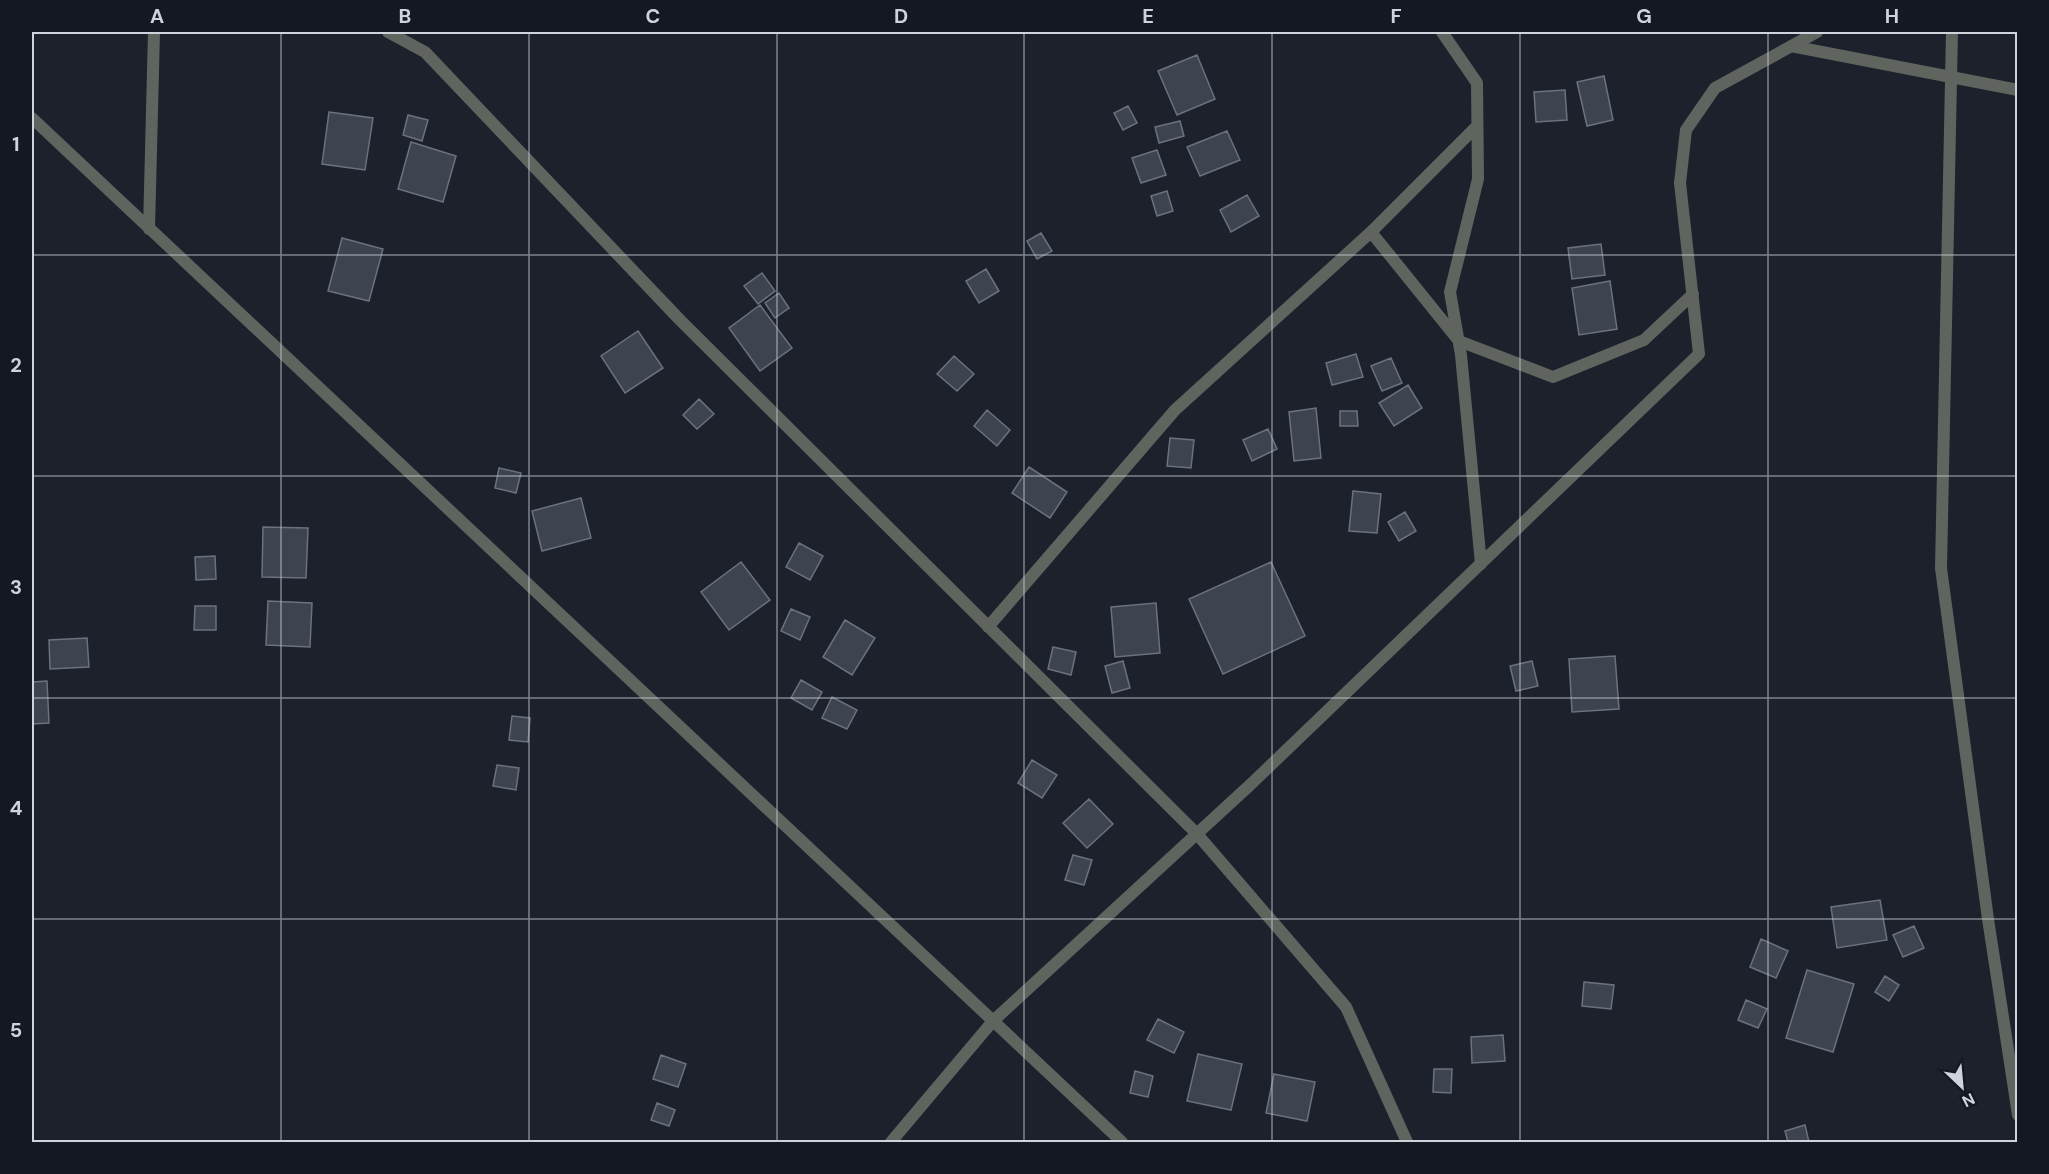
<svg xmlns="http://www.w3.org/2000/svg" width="2049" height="1174" viewBox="0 0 2049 1174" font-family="'DM Sans',sans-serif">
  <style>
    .building { fill: #3e444f; stroke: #6b717e; stroke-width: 1.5 }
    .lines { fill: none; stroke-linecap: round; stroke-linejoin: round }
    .street { stroke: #5f645f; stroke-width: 12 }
    .grid { fill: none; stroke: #d0d3db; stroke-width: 1.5; stroke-opacity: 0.55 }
    .neatline { fill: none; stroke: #d0d3db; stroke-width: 2 }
    .grid-label { font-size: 20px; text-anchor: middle; font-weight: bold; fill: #d0d3db }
  </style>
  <rect width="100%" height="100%" fill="#1c212c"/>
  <path class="building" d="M 1197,55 L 1215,99 L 1177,115 L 1158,71 Z
    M 1604,76 L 1613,120 L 1587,126 L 1577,82 Z
    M 1565,90 L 1567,120 L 1536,122 L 1534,92 Z
    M 1128,106 L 1137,123 L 1123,130 L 1114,113 Z
    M 329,112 L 373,118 L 365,170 L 322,164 Z
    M 408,115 L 428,120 L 422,141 L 403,135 Z
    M 1180,121 L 1184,136 L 1159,143 L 1155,127 Z
    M 1227,131 L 1240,160 L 1200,176 L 1187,147 Z
    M 411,142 L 456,156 L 443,202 L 398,189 Z
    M 1157,150 L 1166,175 L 1141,183 L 1132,158 Z
    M 1167,191 L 1173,211 L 1157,216 L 1151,196 Z
    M 1247,195 L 1259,216 L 1231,232 L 1220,210 Z
    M 1041,233 L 1052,251 L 1037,259 L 1027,241 Z
    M 342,238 L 383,249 L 369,301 L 328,291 Z
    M 1601,244 L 1605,275 L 1572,279 L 1568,248 Z
    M 986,269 L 999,291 L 979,303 L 966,281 Z
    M 762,273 L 775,291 L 758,304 L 744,286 Z
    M 1610,281 L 1617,329 L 1579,335 L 1572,288 Z
    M 779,293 L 789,308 L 775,318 L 765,303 Z
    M 760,305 L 792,348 L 760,371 L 729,328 Z
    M 638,331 L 663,368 L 625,393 L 601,356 Z
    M 1356,354 L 1363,377 L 1332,385 L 1326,363 Z
    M 954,356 L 974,374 L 957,391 L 937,374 Z
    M 1391,358 L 1402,383 L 1382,391 L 1371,366 Z
    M 1408,385 L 1422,408 L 1394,426 L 1379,403 Z
    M 699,399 L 714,414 L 697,429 L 683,415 Z
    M 1316,408 L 1321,458 L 1294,461 L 1289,412 Z
    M 987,410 L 1010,430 L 997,446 L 974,426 Z
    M 1340,411 L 1357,411 L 1358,426 L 1340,426 Z
    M 1268,429 L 1277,449 L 1252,461 L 1243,440 Z
    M 1170,438 L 1194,440 L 1191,468 L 1167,466 Z
    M 1029,467 L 1067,492 L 1050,518 L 1012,493 Z
    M 499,468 L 521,473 L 516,493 L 495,488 Z
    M 1353,491 L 1381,494 L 1377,533 L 1349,531 Z
    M 581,498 L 591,538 L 542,551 L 532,511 Z
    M 1405,512 L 1416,531 L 1399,541 L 1388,522 Z
    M 263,527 L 308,528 L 306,578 L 262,577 Z
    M 799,543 L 823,556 L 810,580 L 786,567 Z
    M 215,556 L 216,579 L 196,580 L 195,557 Z
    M 741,562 L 770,600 L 729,630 L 701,592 Z
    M 1271,562 L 1305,636 L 1223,674 L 1189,599 Z
    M 268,601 L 312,603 L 310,647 L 266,645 Z
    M 1156,603 L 1160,653 L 1115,657 L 1111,607 Z
    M 195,606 L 216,606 L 216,630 L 194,630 Z
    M 791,609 L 810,617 L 800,640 L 781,631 Z
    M 845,620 L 875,638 L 852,675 L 823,657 Z
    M 87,638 L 89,667 L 50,669 L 49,640 Z
    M 1053,647 L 1076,652 L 1071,675 L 1048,669 Z
    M 1615,656 L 1619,709 L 1572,712 L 1569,659 Z
    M 1123,661 L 1130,688 L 1112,693 L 1105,666 Z
    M 1532,661 L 1538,686 L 1516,691 L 1510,666 Z
    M 801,680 L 822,692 L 812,710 L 791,698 Z
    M 47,681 L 49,723 L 32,724 L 32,682 Z
    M 832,697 L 857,710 L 847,729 L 822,718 Z
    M 512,716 L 530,718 L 528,742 L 509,740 Z
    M 1032,760 L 1057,775 L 1042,798 L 1018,783 Z
    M 497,765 L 519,768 L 516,790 L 493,786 Z
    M 1089,799 L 1113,824 L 1087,848 L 1063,823 Z
    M 1073,855 L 1092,860 L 1084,885 L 1065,880 Z
    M 1880,900 L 1887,940 L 1837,948 L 1831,907 Z
    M 1914,926 L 1924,948 L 1903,957 L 1893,935 Z
    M 1761,939 L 1788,951 L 1776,978 L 1750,967 Z
    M 1807,970 L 1854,984 L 1833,1052 L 1786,1038 Z
    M 1885,976 L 1899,985 L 1889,1001 L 1875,992 Z
    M 1584,982 L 1614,985 L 1611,1009 L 1582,1006 Z
    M 1746,1000 L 1767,1009 L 1758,1028 L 1738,1020 Z
    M 1158,1019 L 1184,1032 L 1174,1053 L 1147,1040 Z
    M 1503,1035 L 1505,1061 L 1472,1063 L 1471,1037 Z
    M 1198,1054 L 1242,1064 L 1231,1110 L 1187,1101 Z
    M 661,1055 L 686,1064 L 678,1087 L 653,1079 Z
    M 1434,1069 L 1452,1069 L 1451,1093 L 1433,1092 Z
    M 1135,1071 L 1153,1076 L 1148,1097 L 1130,1093 Z
    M 1274,1074 L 1315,1082 L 1307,1121 L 1266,1113 Z
    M 657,1103 L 675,1110 L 669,1126 L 651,1120 Z
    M 1805,1125 L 1809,1142 L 1788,1142 L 1785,1131 Z"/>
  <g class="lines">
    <path class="street" d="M 388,32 L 425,52 L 680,320 L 1197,834 L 1346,1007 L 1407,1142
      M 1442,32 L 1477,83 L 1478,179 L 1450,292 L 1461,355 L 1481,564
      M 1952,32 L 1941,568 L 1988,919 L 2018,1115
      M 1791,46 L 2018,90
      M 32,118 L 1122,1142
      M 149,229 L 154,32
      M 1371,232 L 1459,341 L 1553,377 L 1644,340 L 1693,294
      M 988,627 L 1175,410 L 1371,232 L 1477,126
      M 891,1142 L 993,1021 L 1250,785 L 1699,354 L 1680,183 L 1686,130 L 1715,88 L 1817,32"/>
  </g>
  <path class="grid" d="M 281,32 L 281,1142M 529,32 L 529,1142M 777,32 L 777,1142M 1024,32 L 1024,1142M 1272,32 L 1272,1142M 1520,32 L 1520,1142M 1768,32 L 1768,1142M 32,255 L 2018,255M 32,476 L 2018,476M 32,698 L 2018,698M 32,919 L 2018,919"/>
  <rect width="2049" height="1174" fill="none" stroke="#131822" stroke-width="66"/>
  <g transform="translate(1962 1087) rotate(154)" stroke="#131822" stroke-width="4.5" paint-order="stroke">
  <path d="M0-4.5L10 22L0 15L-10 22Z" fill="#d0d3db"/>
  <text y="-9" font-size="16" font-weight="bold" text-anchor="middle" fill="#d0d3db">N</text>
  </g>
  <rect x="33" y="33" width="1983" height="1108" class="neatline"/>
  <g class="grid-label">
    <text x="157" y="23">A</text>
    <text x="405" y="23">B</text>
    <text x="653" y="23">C</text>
    <text x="901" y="23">D</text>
    <text x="1148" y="23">E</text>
    <text x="1396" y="23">F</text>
    <text x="1644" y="23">G</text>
    <text x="1892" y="23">H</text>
    <text x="16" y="151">1</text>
    <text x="16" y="372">2</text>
    <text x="16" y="594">3</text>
    <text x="16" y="815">4</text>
    <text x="16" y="1037">5</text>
  </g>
</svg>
